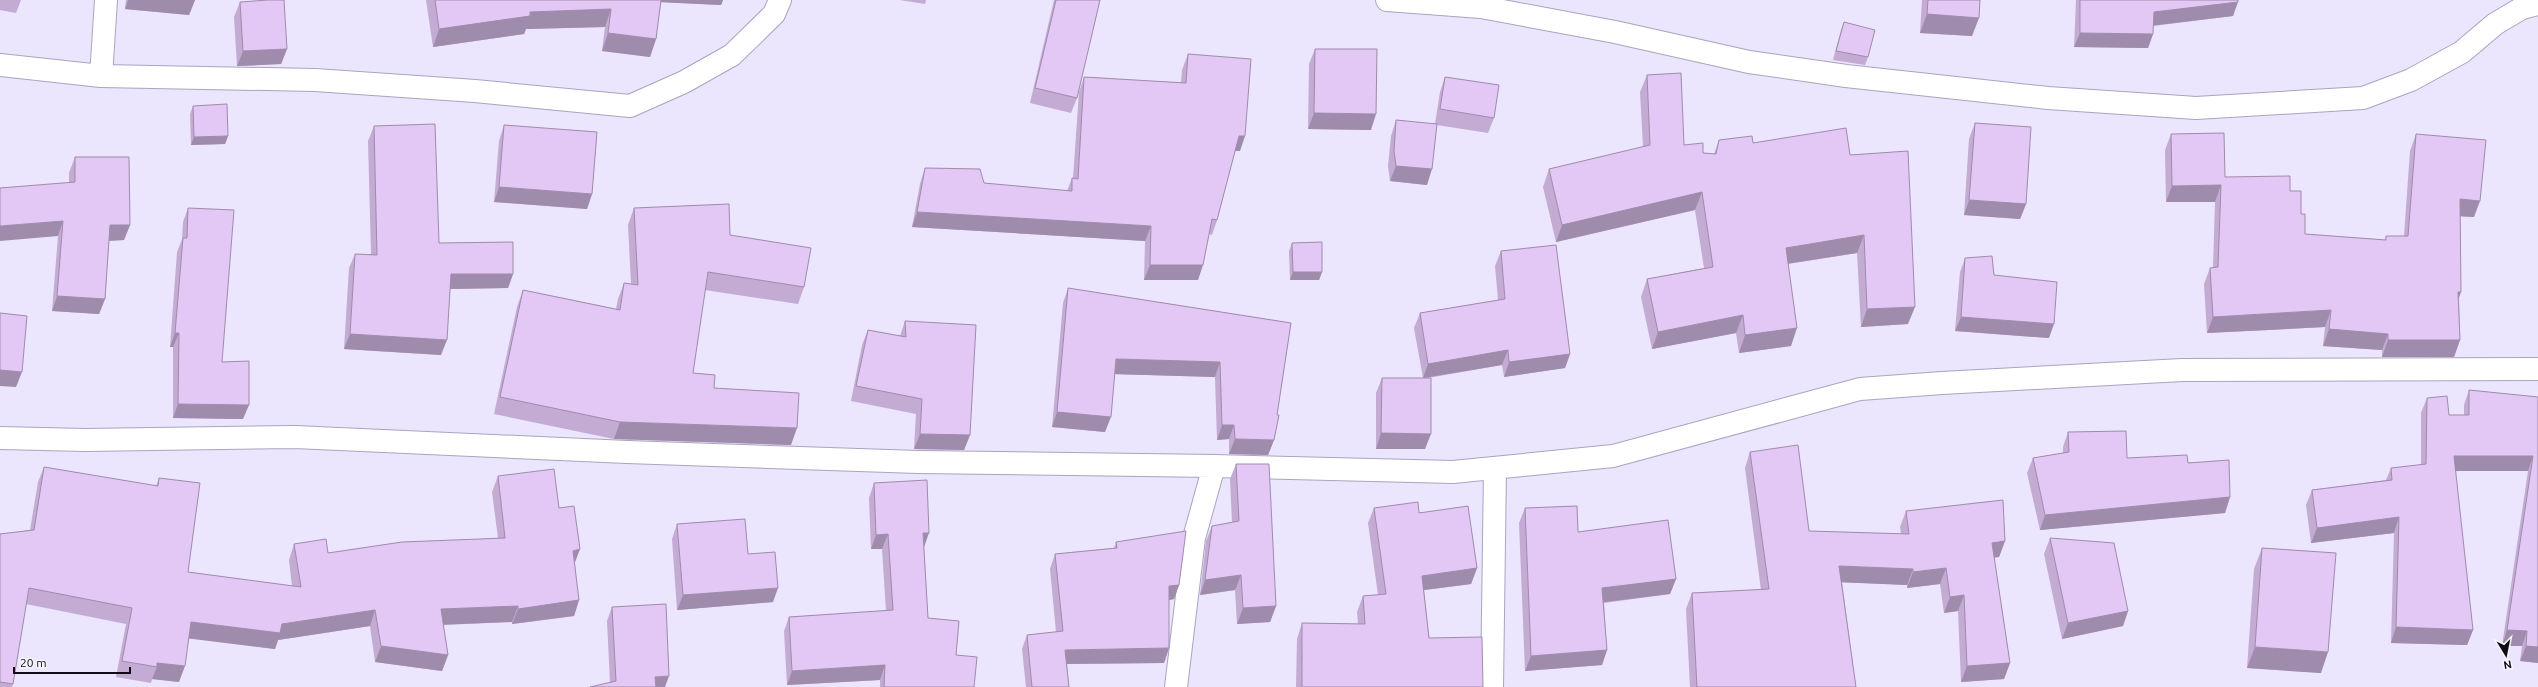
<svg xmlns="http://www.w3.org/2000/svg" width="2538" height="687" viewBox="0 0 2538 687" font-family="Ubuntu,sans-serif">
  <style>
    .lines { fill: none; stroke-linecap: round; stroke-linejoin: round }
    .minor-casing { stroke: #aaa4bf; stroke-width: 24 }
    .minor { stroke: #fff; stroke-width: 22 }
    .wall { fill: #c3abd3 }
    .shaded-wall { fill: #9f8bac }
    .building { fill: #e3c7f5; stroke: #9f8bac }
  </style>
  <rect width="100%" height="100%" fill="#ebe5fd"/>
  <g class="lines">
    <g class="minor-casing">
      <path id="minor" d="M 1387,0 L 1481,7 L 1615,32 L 1749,62 L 1846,76 L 2048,98 L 2196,108 L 2363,98 L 2411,80 L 2462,52 L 2495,24 L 2522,8 L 2538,4
        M 0,65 L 101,76 L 315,80 L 475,91 L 630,106 L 684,82 L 732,55 L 774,14 L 780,0
        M 101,76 L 106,0
        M 0,438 L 85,440 L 295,437 L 627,452 L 918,462 L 1214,466 L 1453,472 L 1613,456 L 1860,389 L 1942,383 L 2182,370 L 2538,369
        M 1176,687 L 1194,538 L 1214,466
        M 1492,687 L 1495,468"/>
    </g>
    <use href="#minor" class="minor"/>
  </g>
  <path class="wall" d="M 0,0 L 21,0 L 16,13 L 0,10 Z
    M 126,0 L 195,0 L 189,15 L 125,9 Z
    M 426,0 L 723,0 L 721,5 L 661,2 L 656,39 L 650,57 L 602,51 L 605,27 L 526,29 L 524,34 L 433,47 Z
    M 900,0 L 926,0 L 925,4 Z
    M 1054,0 L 1100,0 L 1077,98 L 1071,113 L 1030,103 Z
    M 1922,0 L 1980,0 L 1972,36 L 1920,33 Z
    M 2076,0 L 2238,0 L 2233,16 L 2153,26 L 2153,34 L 2148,48 L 2074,47 Z
    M 240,2 L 287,49 L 281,64 L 237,66 L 234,17 Z
    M 1844,22 L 1868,57 L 1865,65 L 1833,60 L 1841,30 Z
    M 1315,49 L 1371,130 L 1308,129 L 1309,64 Z
    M 1188,54 L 1240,151 L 1235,151 L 1217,220 L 1212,235 L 1209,234 L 1198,280 L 1144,280 L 1145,241 L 912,227 L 920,184 L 925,168 L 984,183 L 1067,191 L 1072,178 L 1073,178 L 1079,92 L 1084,77 L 1181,83 L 1182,70 Z
    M 1647,75 L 1684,145 L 1703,153 L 1714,154 L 1719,140 L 1753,143 L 1850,155 L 1908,324 L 1861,327 L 1857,253 L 1788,264 L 1791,346 L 1739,353 L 1736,333 L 1652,349 L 1641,297 L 1647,279 L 1704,268 L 1695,210 L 1556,242 L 1543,187 L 1549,169 L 1643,147 L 1640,92 Z
    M 1445,77 L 1494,118 L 1488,133 L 1437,125 L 1427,185 L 1390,181 L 1388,166 L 1391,136 L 1396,120 L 1435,124 L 1440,92 Z
    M 193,106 L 228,136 L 225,144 L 191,145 L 190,114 Z
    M 1975,123 L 2026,204 L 2020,219 L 1964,215 L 1969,139 Z
    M 504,125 L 592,194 L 587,209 L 494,202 L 499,141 Z
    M 374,126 L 439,243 L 513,274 L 508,288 L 450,289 L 441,355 L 344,349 L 349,268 L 355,254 L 371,254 L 368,141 Z
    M 2171,134 L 2225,177 L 2290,191 L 2301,214 L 2305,234 L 2385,240 L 2386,236 L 2404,236 L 2410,151 L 2416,134 L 2474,217 L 2460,216 L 2459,298 L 2460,340 L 2454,357 L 2382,357 L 2382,350 L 2323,346 L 2325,327 L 2207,333 L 2204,284 L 2210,268 L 2213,268 L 2215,202 L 2166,202 L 2165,150 Z
    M 75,157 L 130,225 L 124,240 L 109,241 L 105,299 L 99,314 L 52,311 L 58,236 L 69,182 L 69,173 Z
    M 188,208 L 222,362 L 243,419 L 173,418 L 173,347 L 170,347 L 177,252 L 182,239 L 183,222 Z
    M 634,208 L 730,235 L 804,287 L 798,304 L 705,290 L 693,373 L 714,388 L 791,445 L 614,439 L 494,414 L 517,307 L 523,290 L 616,309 L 618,299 L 624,283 L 631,284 L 628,225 Z
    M 1292,243 L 1322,272 L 1319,280 L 1290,280 L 1289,251 Z
    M 1501,251 L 1570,354 L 1565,368 L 1504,377 L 1502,365 L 1428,378 L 1425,449 L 1376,449 L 1376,393 L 1382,378 L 1423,378 L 1414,328 L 1420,313 L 1498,300 L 1495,266 Z
    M 1965,258 L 1994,275 L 2049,338 L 1955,331 L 1960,272 Z
    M 1068,288 L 1291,323 L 1277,415 L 1274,440 L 1268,455 L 1229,454 L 1229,439 L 1217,440 L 1215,377 L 1114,374 L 1105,432 L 1052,427 L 1063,303 Z
    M 905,321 L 970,435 L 964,450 L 914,449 L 916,414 L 851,401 L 862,345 L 868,330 L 900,336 Z
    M 2469,390 L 2538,397 L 2538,663 L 2520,661 L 2522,646 L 2502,646 L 2528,471 L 2455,471 L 2473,630 L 2467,645 L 2391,643 L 2394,533 L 2311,543 L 2306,505 L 2312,490 L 2386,480 L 2391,468 L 2421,465 L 2421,413 L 2427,398 L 2449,415 L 2464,415 L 2464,405 Z
    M 2068,432 L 2127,458 L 2188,463 L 2230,497 L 2225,513 L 2040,530 L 2027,473 L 2033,458 L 2063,453 L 2063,447 Z
    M 1750,452 L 1809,531 L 1901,534 L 1900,527 L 1906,511 L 2005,541 L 1999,557 L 1994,557 L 2010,663 L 2004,679 L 1961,682 L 1958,611 L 1944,613 L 1940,584 L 1907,588 L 1907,585 L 1842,582 L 1856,687 L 1690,687 L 1686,609 L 1692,593 L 1761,590 L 1745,468 Z
    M 1236,464 L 1276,606 L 1270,622 L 1237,624 L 1235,590 L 1200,595 L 1206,541 L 1212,526 L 1232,522 L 1230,479 Z
    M 44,467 L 156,486 L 159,478 L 188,572 L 292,586 L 289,560 L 294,544 L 328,553 L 498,538 L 492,492 L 498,476 L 559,508 L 574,564 L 579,600 L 574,616 L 512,624 L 512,622 L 443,625 L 448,655 L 442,671 L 375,662 L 370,626 L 278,640 L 275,649 L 189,638 L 179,682 L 152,679 L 151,683 L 116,677 L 126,624 L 26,604 L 13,684 L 12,687 L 0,687 L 0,534 L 30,530 L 38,482 Z
    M 874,483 L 924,547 L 928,618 L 956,655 L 974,687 L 880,687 L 880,680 L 787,685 L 784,631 L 789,617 L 886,611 L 882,549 L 871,549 L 869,498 Z
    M 1374,508 L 1419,513 L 1477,568 L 1471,584 L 1424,590 L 1429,638 L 1483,687 L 1296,687 L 1297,639 L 1302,623 L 1358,624 L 1357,612 L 1363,596 L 1378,595 L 1368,523 Z
    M 1525,508 L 1578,532 L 1676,579 L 1670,594 L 1604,603 L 1607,650 L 1602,665 L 1525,671 L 1519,523 Z
    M 677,524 L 748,554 L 773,602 L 677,610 L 672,539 Z
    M 2050,538 L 2128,611 L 2123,626 L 2062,639 L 2044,554 Z
    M 1116,542 L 1179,585 L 1174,599 L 1169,600 L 1169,648 L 1164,663 L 1067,664 L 1069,687 L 1026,687 L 1022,649 L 1027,635 L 1056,632 L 1050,569 L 1055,554 L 1114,548 Z
    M 2262,548 L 2321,673 L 2247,668 L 2254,569 Z
    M 612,607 L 665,687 L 610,683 L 607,621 Z"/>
  <path class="shaded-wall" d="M 128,0 L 195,0 L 189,15 L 125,9 Z
    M 658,0 L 723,0 L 721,5 L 657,2 Z
    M 2238,2 L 2233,16 L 2149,26 L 2154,12 Z
    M 611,9 L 605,27 L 526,29 L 524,34 L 433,47 L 439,29 L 530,12 Z
    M 1927,14 L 1979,18 L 1972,36 L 1920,33 Z
    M 608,33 L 656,39 L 650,57 L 602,51 Z
    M 2080,33 L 2153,34 L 2148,48 L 2074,47 Z
    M 287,49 L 281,64 L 237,66 L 243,51 Z
    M 1314,113 L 1376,114 L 1371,130 L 1308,129 Z
    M 228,136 L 225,144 L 191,145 L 194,137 Z
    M 1239,136 L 1245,136 L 1240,151 L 1234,151 Z
    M 1396,166 L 1432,169 L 1427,185 L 1390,181 Z
    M 2221,185 L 2215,202 L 2166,202 L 2172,186 Z
    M 499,187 L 592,194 L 587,209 L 494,202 Z
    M 1702,192 L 1695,210 L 1556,242 L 1562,225 Z
    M 2460,199 L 2480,201 L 2474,217 L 2454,216 Z
    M 1969,200 L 2026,204 L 2020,219 L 1964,215 Z
    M 917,212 L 1151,226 L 1145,241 L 912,227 Z
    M 63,221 L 58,236 L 0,241 L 0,226 Z
    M 110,225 L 130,225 L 124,240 L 104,241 Z
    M 1864,235 L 1857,253 L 1779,265 L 1786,248 Z
    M 1150,265 L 1203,265 L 1198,280 L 1144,280 Z
    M 1293,272 L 1322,272 L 1319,280 L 1290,280 Z
    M 451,274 L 513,274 L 508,288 L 446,289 Z
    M 2458,292 L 2461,292 L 2455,309 Z
    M 57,296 L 105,299 L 99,314 L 52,311 Z
    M 1915,307 L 1908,324 L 1861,327 L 1867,309 Z
    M 2331,310 L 2325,327 L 2207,333 L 2213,317 Z
    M 1743,315 L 1736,333 L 1652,349 L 1658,332 Z
    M 1961,317 L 2054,324 L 2049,338 L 1955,331 Z
    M 1797,328 L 1791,346 L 1739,353 L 1745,335 Z
    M 2329,329 L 2388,334 L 2382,350 L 2323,346 Z
    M 175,333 L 179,333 L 173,347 L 170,347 Z
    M 350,334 L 447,340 L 441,355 L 344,349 Z
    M 2388,340 L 2460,340 L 2454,357 L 2382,357 Z
    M 1508,350 L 1502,365 L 1423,378 L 1428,364 Z
    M 1570,354 L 1565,368 L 1504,377 L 1509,362 Z
    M 1116,359 L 1220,362 L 1215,377 L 1110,374 Z
    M 0,370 L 22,372 L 16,387 L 0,386 Z
    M 178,404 L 249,405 L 243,419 L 173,418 Z
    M 1057,412 L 1111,417 L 1105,432 L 1052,427 Z
    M 620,422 L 797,428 L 791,445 L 614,439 Z
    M 1222,425 L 1234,425 L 1229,439 L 1217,440 Z
    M 1381,433 L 1431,434 L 1425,449 L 1376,449 Z
    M 920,434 L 970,435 L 964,450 L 914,449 Z
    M 1235,439 L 1274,440 L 1268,455 L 1229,454 Z
    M 2454,456 L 2533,456 L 2528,471 L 2448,471 Z
    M 2230,497 L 2225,513 L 2040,530 L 2045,515 Z
    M 2399,517 L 2394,533 L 2311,543 L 2317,528 Z
    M 923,533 L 929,533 L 924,547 Z
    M 888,534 L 882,549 L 871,549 L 876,535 Z
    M 2005,541 L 1999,557 L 1986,559 L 1992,543 Z
    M 580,549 L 574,565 L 573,551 Z
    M 1839,566 L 1913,569 L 1907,585 L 1834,582 Z
    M 1477,568 L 1471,584 L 1417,591 L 1422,576 Z
    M 1946,568 L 1940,584 L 1907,588 L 1913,572 Z
    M 1241,575 L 1235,590 L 1200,595 L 1205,580 Z
    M 1676,579 L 1670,594 L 1597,603 L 1602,588 Z
    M 1179,585 L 1174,599 L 1164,601 L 1169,586 Z
    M 778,588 L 773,602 L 677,610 L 683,595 Z
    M 1964,595 L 1958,611 L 1944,613 L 1950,597 Z
    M 579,600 L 574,616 L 512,624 L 518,609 Z
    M 518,606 L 512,622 L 435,625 L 441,609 Z
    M 1276,606 L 1270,622 L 1237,624 L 1243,608 Z
    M 375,610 L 370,626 L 278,640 L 275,649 L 185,638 L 191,622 L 282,624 Z
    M 2128,611 L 2123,626 L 2062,639 L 2068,623 Z
    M 2396,627 L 2473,630 L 2467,645 L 2391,643 Z
    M 2507,630 L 2527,631 L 2522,646 L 2502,646 Z
    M 381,646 L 448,655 L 442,671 L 375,662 Z
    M 2526,646 L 2538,647 L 2538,663 L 2520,661 Z
    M 2255,647 L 2328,652 L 2321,673 L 2247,668 Z
    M 1169,648 L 1164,663 L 1060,664 L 1065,650 Z
    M 1607,650 L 1602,665 L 1525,671 L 1531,656 Z
    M 157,663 L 185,666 L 179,682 L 152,679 L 157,667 Z
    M 2010,663 L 2004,679 L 1961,682 L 1967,666 Z
    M 885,665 L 880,680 L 787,685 L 792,671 Z
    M 669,676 L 665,687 L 651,687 L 655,677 Z"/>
  <path class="building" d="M 268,0 L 284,0 L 287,49 L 243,51 L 240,2 Z
    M 435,0 L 661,0 L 656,39 L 608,33 L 611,9 L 530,12 L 530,16 L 439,29 Z
    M 1056,0 L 1100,0 L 1077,98 L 1035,88 Z
    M 1928,0 L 1980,0 L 1979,18 L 1927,14 Z
    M 2080,0 L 2238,0 L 2238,2 L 2154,12 L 2153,34 L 2080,33 Z
    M 1844,22 L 1875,30 L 1868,57 L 1836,51 Z
    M 1315,49 L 1377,49 L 1376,114 L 1314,113 Z
    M 1188,54 L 1251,59 L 1245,136 L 1239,136 L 1217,220 L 1212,219 L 1203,265 L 1150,265 L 1151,226 L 917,212 L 925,168 L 980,169 L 984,183 L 1072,191 L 1072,178 L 1078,179 L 1084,77 L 1186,83 Z
    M 1681,73 L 1684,145 L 1703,143 L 1703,153 L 1716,154 L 1719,140 L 1752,136 L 1753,143 L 1846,128 L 1850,155 L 1908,151 L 1915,307 L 1867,309 L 1864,235 L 1786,248 L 1797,328 L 1745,335 L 1743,315 L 1658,332 L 1647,279 L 1713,267 L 1702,192 L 1562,225 L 1549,169 L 1650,145 L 1647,75 Z
    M 1445,77 L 1499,85 L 1494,118 L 1440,109 Z
    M 227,104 L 228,136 L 194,137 L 193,106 Z
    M 1396,120 L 1437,124 L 1432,169 L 1396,166 L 1394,151 Z
    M 1975,123 L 2031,127 L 2026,204 L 1969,200 Z
    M 435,124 L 439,243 L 513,242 L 513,274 L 451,274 L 447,340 L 350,334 L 355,254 L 377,255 L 374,126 Z
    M 504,125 L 597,132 L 592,194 L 499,187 Z
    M 2224,133 L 2225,177 L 2290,176 L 2290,191 L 2301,191 L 2301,214 L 2305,214 L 2305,234 L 2386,240 L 2386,236 L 2408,236 L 2416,134 L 2486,140 L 2480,201 L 2460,199 L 2461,292 L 2458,292 L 2460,340 L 2388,340 L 2388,334 L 2329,329 L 2331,310 L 2213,317 L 2210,268 L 2218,267 L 2221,185 L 2172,186 L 2171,134 Z
    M 75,157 L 129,157 L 130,225 L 110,225 L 105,299 L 57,296 L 63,221 L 0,226 L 0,188 L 75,182 Z
    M 729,204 L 730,235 L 811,248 L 804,287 L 708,272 L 693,373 L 715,375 L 714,388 L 799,393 L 797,428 L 620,422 L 500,397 L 523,290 L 620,310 L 624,283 L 638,285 L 634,208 Z
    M 188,208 L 234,210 L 222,362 L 249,361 L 249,405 L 178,404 L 179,333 L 175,333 L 183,238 L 187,238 Z
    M 1322,242 L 1322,272 L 1293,272 L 1292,243 Z
    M 1556,245 L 1570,354 L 1509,362 L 1508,350 L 1428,364 L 1420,313 L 1505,299 L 1501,251 Z
    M 1992,256 L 1994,275 L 2057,282 L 2054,324 L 1961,317 L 1965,258 Z
    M 1068,288 L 1291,323 L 1277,415 L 1279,415 L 1274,440 L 1235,439 L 1234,425 L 1222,425 L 1220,362 L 1116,359 L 1111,417 L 1057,412 Z
    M 0,313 L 27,316 L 22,372 L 0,370 Z
    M 905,321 L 976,325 L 970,435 L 920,434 L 922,399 L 856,386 L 868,330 L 906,337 Z
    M 1382,378 L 1431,378 L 1431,434 L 1381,433 Z
    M 2469,390 L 2538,397 L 2538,647 L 2526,646 L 2527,631 L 2507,630 L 2533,456 L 2454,456 L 2473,630 L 2396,627 L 2399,517 L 2317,528 L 2312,490 L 2392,480 L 2391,468 L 2426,464 L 2427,398 L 2447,396 L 2449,415 L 2469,415 Z
    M 2126,431 L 2127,458 L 2187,455 L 2188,463 L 2229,460 L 2230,497 L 2045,515 L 2033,458 L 2069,452 L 2068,432 Z
    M 1798,445 L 1809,531 L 1909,534 L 1906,511 L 2003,500 L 2005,541 L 1992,543 L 2010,663 L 1967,666 L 1964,595 L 1950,597 L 1946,568 L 1913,572 L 1913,569 L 1839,566 L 1856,687 L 1697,687 L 1692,593 L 1769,589 L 1750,452 Z
    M 1236,464 L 1269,464 L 1276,606 L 1243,608 L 1241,575 L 1205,580 L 1212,526 L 1239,521 Z
    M 44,467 L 158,486 L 159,478 L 200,483 L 188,572 L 301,587 L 294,544 L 326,539 L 328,553 L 402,542 L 505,538 L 498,476 L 554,469 L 559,508 L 574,506 L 580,549 L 573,551 L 579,600 L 518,609 L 518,606 L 441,609 L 448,655 L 381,646 L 375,610 L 282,624 L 280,633 L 191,622 L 185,666 L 157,663 L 157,667 L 122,661 L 132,608 L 29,588 L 13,684 L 0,682 L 0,534 L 34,530 Z
    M 927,480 L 929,533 L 923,533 L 928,618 L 959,621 L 956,655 L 977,657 L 974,687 L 884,687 L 885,665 L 792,671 L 789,617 L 893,610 L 888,534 L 876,535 L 874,483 Z
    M 1418,502 L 1419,513 L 1468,506 L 1477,568 L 1422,576 L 1429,638 L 1482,637 L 1483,687 L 1302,687 L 1302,623 L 1365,624 L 1363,596 L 1386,594 L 1374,508 Z
    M 1577,506 L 1578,532 L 1668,520 L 1676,579 L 1602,588 L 1607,650 L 1531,656 L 1525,508 Z
    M 745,519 L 748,554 L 775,552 L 778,588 L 683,595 L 677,524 Z
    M 1186,531 L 1179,585 L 1169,586 L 1169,648 L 1065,650 L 1069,687 L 1032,687 L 1027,635 L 1063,631 L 1055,554 L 1117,548 L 1116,542 Z
    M 2050,538 L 2114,543 L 2128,611 L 2068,623 Z
    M 2262,548 L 2336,553 L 2328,652 L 2255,647 Z
    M 666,604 L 669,676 L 655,677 L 656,687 L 590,687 L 616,681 L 612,607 Z"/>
  <g transform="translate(2506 655) rotate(170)" stroke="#f7f5fb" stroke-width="3" paint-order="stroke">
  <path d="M0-3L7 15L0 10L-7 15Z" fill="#0e0c15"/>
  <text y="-6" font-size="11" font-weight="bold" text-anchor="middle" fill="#0e0c15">N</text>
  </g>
  <path d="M14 667v6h116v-6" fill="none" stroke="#0e0c15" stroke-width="2"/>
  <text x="20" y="667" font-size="12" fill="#0e0c15" stroke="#f7f5fb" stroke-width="3" paint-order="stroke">20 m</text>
</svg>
